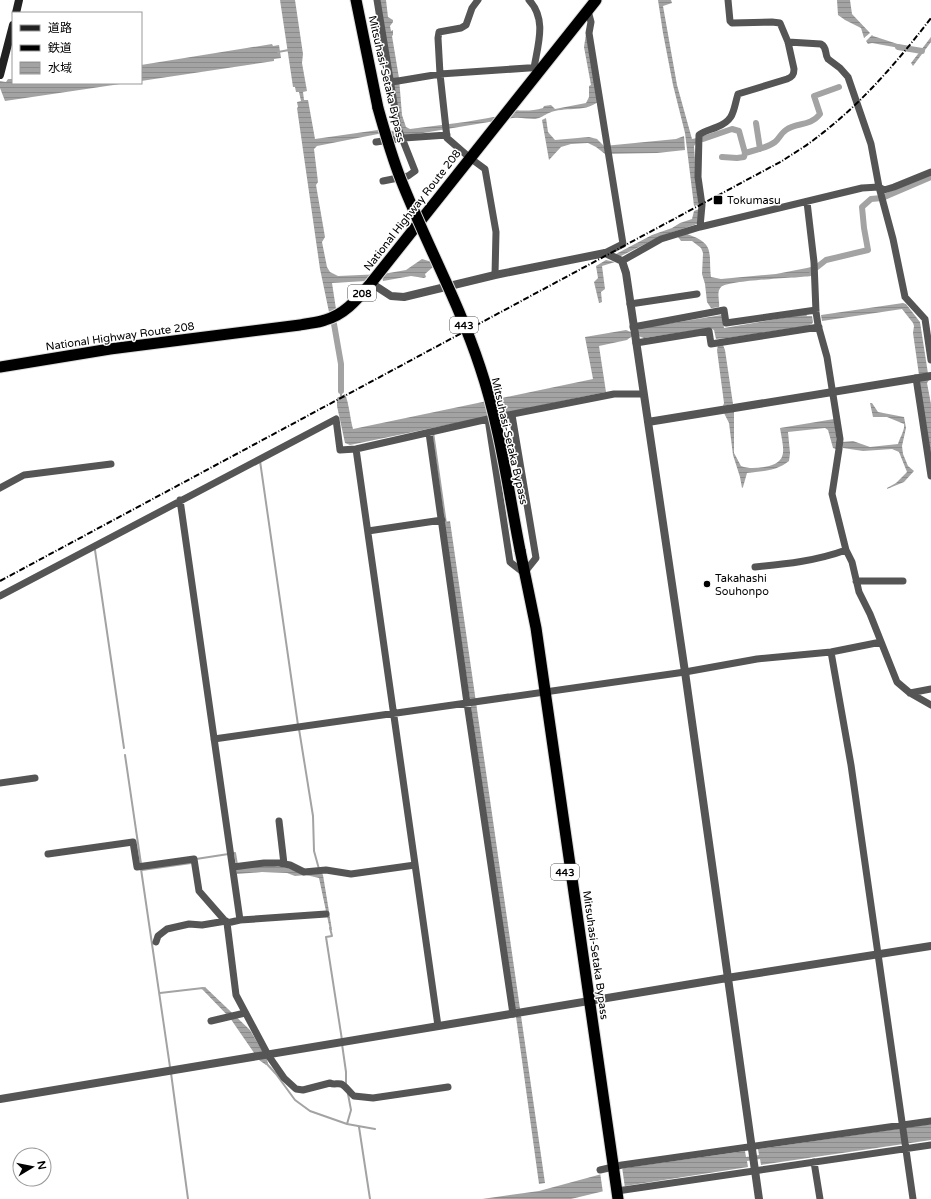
<svg xmlns="http://www.w3.org/2000/svg" width="931" height="1199" viewBox="0 0 931 1199" font-family="'Varela Round','Noto Sans JP',sans-serif">
  <style>
    .water { fill: url(#water-rules) }
    .pier { fill: #fff }
    .lines { fill: none; stroke-linecap: round; stroke-linejoin: round }
    .stream { stroke: #a3a3a3; stroke-width: 2 }
    .canal { stroke: #a3a3a3; stroke-width: 6 }
    .trunk-casing { stroke: #dbdbdb; stroke-width: 13 }
    .minor { stroke: #555; stroke-width: 7 }
    .tertiary { stroke: #555; stroke-width: 8 }
    .secondary { stroke: #222; stroke-width: 8 }
    .trunk { stroke: #000; stroke-width: 11 }
    .rail { stroke: #000; stroke-width: 2; stroke-dasharray: 6 2 1 2; stroke-linecap: butt }
    .trunk-bridge-casing { stroke: #dbdbdb; stroke-width: 13; stroke-linecap: butt }
    .trunk-bridge { stroke: #000; stroke-width: 11 }
    .poi-dot { fill: #000; stroke: #fff; stroke-width: 1.5 }
    .labels { text-anchor: middle; stroke-width: 3; stroke-linejoin: round; paint-order: stroke }
    .shield { fill: #fff; stroke: #4c4c4c; stroke-width: 1 }
    .shield-label { font-size: 10px; font-weight: bold; fill: #000 }
    .street-label { font-size: 11px; fill: #000; stroke: #fff }
    .poi-label { font-size: 11px; fill: #000; stroke: #fff; text-anchor: start }
  </style>
  <defs>
    <pattern id="water-rules" width="6" height="5" patternUnits="userSpaceOnUse"><rect width="6" height="5" fill="#a3a3a3"/><path d="M0 2.5h6" fill="none" stroke="#8b8b8b"/></pattern>
  </defs>
  <rect width="100%" height="100%" fill="#fff"/>
  <path class="water" d="M 280,0 L 295,0 L 303,54 L 302,63 L 307,91 L 303,92 L 304,100 L 308,100 L 315,139 L 378,130 L 396,131 L 380,0 L 386,0 L 388,17 L 393,20 L 393,22 L 390,26 L 391,31 L 393,30 L 393,35 L 392,36 L 399,78 L 402,115 L 406,127 L 410,129 L 465,122 L 511,114 L 515,110 C 524,111 533,111 543,108 L 544,106 L 551,105 L 555,109 L 586,103 L 589,97 L 589,86 L 591,85 L 584,47 L 586,34 L 598,102 C 583,113 565,106 549,113 C 544,115 541,118 535,119 C 527,119 520,117 513,118 L 399,137 L 378,134 L 317,146 L 314,149 L 318,182 L 316,185 L 325,237 L 322,242 L 327,267 L 330,272 L 338,276 L 383,274 L 406,270 L 422,259 L 432,262 L 433,267 L 425,274 L 426,277 L 424,278 L 411,276 L 383,281 L 382,277 L 366,281 L 332,283 L 336,309 L 329,312 L 320,269 L 297,108 L 298,107 L 297,102 L 301,101 L 299,92 L 296,92 L 295,87 L 293,87 Z
    M 658,0 L 671,0 L 672,3 L 663,6 L 677,85 L 692,139 L 697,138 L 697,142 L 694,146 L 698,200 L 698,205 L 694,206 L 685,133 L 673,85 L 663,33 Z
    M 837,0 L 850,0 L 852,14 L 870,33 L 864,38 L 861,28 L 845,20 L 838,15 Z
    M 872,35 L 873,36 L 907,47 L 905,49 L 872,43 L 868,44 L 866,41 Z
    M 931,37 L 931,42 L 913,66 L 911,63 Z
    M 272,44 L 273,46 L 279,45 L 281,58 L 274,59 L 274,61 L 141,81 L 141,65 Z
    M 8,79 L 13,79 L 13,83 L 127,83 L 5,101 L 0,88 L 0,81 L 6,82 Z
    M 546,118 L 548,132 L 555,140 L 589,137 L 597,139 L 604,146 L 676,139 L 684,136 L 685,150 L 657,153 L 605,154 L 596,147 L 588,143 L 571,144 L 561,147 L 549,160 L 542,120 Z
    M 699,209 L 697,224 L 661,236 L 619,257 L 614,255 L 652,235 L 672,228 L 680,223 L 692,219 L 694,211 Z
    M 687,234 C 716,244 708,252 711,277 L 721,279 L 776,274 L 812,267 L 811,276 C 796,278 729,280 721,287 C 716,292 720,301 719,307 L 711,308 L 707,302 L 705,284 L 702,274 L 703,253 L 701,248 L 692,241 L 681,241 L 678,237 Z
    M 606,260 L 615,262 L 602,266 L 605,289 L 601,292 L 602,302 L 599,303 L 594,282 L 598,278 L 596,266 Z
    M 903,303 L 906,304 L 920,322 L 929,380 L 927,383 L 931,404 L 931,458 L 920,387 L 920,382 L 913,333 L 914,326 L 913,323 L 902,309 L 822,321 L 821,315 Z
    M 806,314 L 807,316 L 812,316 L 813,322 L 812,324 L 806,326 L 727,338 L 716,339 L 714,330 L 710,328 L 644,338 C 637,335 632,335 627,340 L 599,346 L 606,392 L 350,445 L 345,443 L 337,406 L 337,398 L 345,394 C 349,403 350,418 353,429 L 593,379 L 585,337 L 626,330 C 632,333 636,333 641,328 L 722,315 L 724,328 Z
    M 718,345 L 723,345 L 725,350 L 733,404 L 723,406 L 724,403 L 717,350 Z
    M 870,403 L 872,403 L 878,412 L 904,417 L 906,428 L 902,446 L 903,454 L 908,466 L 914,471 L 904,482 L 887,489 L 887,488 L 896,483 L 907,472 L 899,452 L 892,449 L 863,451 L 843,448 L 842,442 L 853,441 L 870,447 L 898,444 C 900,437 905,430 904,424 L 887,417 L 873,417 Z
    M 734,411 L 734,453 L 741,466 C 749,469 756,468 764,467 C 790,463 783,448 780,428 L 834,419 L 838,450 L 833,448 L 828,430 L 825,428 L 788,432 L 790,453 L 789,461 C 777,471 763,471 747,473 L 743,487 L 742,488 L 740,477 L 733,455 L 729,423 L 724,413 Z
    M 450,521 L 545,1183 L 539,1184 L 516,1017 L 444,522 Z
    M 266,865 L 321,872 L 323,875 L 332,930 L 330,930 L 319,878 L 306,875 L 295,876 L 287,873 L 262,872 L 237,874 L 236,869 Z
    M 205,987 L 250,1030 L 267,1059 L 268,1064 L 266,1065 L 259,1060 L 230,1018 L 202,989 Z
    M 931,1124 L 931,1140 L 761,1165 L 760,1159 L 747,1161 L 748,1167 L 625,1186 L 571,1199 L 482,1199 L 539,1191 L 624,1168 L 745,1151 L 746,1157 L 759,1155 L 758,1149 Z"/>
  <path class="pier" d="M 622,1167 L 625,1188 L 603,1193 L 600,1172 Z"/>
  <g class="lines">
    <path class="stream" d="M 278,52 L 289,50
      M 341,391 L 341,397
      M 432,425 L 446,524
      M 260,461 L 298,725
      M 95,550 L 124,748
      M 299,729 L 313,816 L 314,851 L 319,869
      M 125,755 L 141,864
      M 196,859 L 235,853 L 237,865
      M 141,869 L 170,1067
      M 142,870 L 191,863 L 193,861
      M 330,928 L 332,936 L 326,937 L 342,1040
      M 160,993 L 203,988 L 205,989
      M 342,1044 L 346,1072 L 346,1086
      M 266,1063 L 276,1074 L 295,1100 L 310,1111 L 347,1124 L 375,1129
      M 171,1073 L 188,1199
      M 347,1124 L 351,1110 L 348,1094
      M 359,1127 L 370,1199"/>
    <path class="canal" d="M 898,47 L 922,51
      M 756,123 L 760,149
      M 703,139 L 732,129 L 739,131 L 745,153
      M 722,157 L 737,158 L 744,157 L 745,153 C 755,150 767,148 775,142 C 779,139 781,133 786,130 C 796,122 810,127 820,114 L 814,96 L 839,87
      M 812,271 L 826,260 L 868,250 L 864,228 L 862,207 L 871,199 L 882,198 L 931,177
      M 334,324 L 341,364 L 341,391"/>
    <g class="trunk-casing">
      <path id="trunk" d="M 356,0 L 378,108
        M 0,367 L 110,349 L 300,325 C 308,323 317,323 325,320 C 346,314 358,298 371,283 L 596,0
        M 520,550 L 536,628 L 618,1199"/>
    </g>
    <path class="minor" d="M 377,0 L 398,128 L 415,171 L 408,176 L 383,181
      M 478,0 L 472,8 L 466,25 L 461,28 L 439,32 L 438,38 L 440,74 L 447,138 L 470,158 L 485,169 L 496,232 L 495,275
      M 529,0 C 547,19 538,44 534,68
      M 588,11 L 591,22 L 589,33 L 623,244 L 605,253
      M 788,42 L 821,44 C 828,48 824,53 828,59 L 840,68 L 848,77 L 871,144 L 879,187 L 893,239 L 905,297 L 925,319 L 931,360
      M 392,82 L 440,74 L 543,67
      M 376,142 L 404,138 L 447,135
      M 807,202 L 814,262 L 816,312 L 818,325 L 827,357 L 840,439 L 839,449 L 832,494 L 846,550 L 852,562 L 859,592 L 870,614 L 897,682 L 910,693 L 931,705
      M 700,227 L 702,205 L 698,177 L 699,135 C 704,131 710,130 717,127 C 735,120 733,110 738,94 L 787,79 C 792,77 794,75 794,69 L 788,42 L 780,23 L 772,22 L 732,23 L 730,21 L 728,0
      M 622,261 L 661,239 L 700,227 L 862,188 L 879,187 L 884,190 L 894,187 L 931,172
      M 630,304 L 697,294
      M 633,327 L 724,310 L 726,323 L 816,310
      M 636,343 L 709,331 L 711,344 L 819,327
      M 916,378 L 931,476
      M 488,419 L 510,562 L 524,573 L 536,558 L 512,415
      M 429,433 L 467,703 L 513,1014
      M 356,449 L 438,1026
      M 0,488 L 24,475 L 111,464
      M 180,500 L 240,920 L 227,923 L 236,995 L 268,1055 L 284,1078 L 296,1089 L 303,1090 L 330,1083 C 334,1085 337,1083 341,1084 C 345,1085 350,1093 354,1096 L 373,1098 L 448,1087
      M 368,531 L 442,520
      M 755,567 C 786,564 816,561 846,550
      M 856,581 L 903,581
      M 0,596 L 336,419 L 340,450 L 356,449 L 488,419 L 614,394 L 643,394
      M 831,652 L 851,765 L 913,1199
      M 910,693 L 931,689
      M 214,739 L 685,672 L 757,659 L 831,652 L 881,642
      M 0,783 L 35,778
      M 279,821 L 284,864
      M 48,854 L 133,842 L 137,867 L 194,859 L 199,891 L 227,923
      M 233,867 L 264,863 L 279,863 L 290,865 L 304,872 L 326,870 L 351,874 L 415,865
      M 240,920 L 326,914
      M 156,942 L 158,936 L 167,929 L 189,924 L 202,925 L 226,921
      M 211,1021 L 245,1013
      M 814,1162 L 820,1199
      M 600,1170 L 622,1165 L 931,1121
      M 617,1191 L 931,1145"/>
    <path class="tertiary" d="M 371,283 L 391,296 L 404,297 L 495,275 L 605,253 L 622,261 L 626,273 L 685,672 L 759,1199
      M 648,422 L 931,376
      M 0,1099 L 727,978 L 931,946"/>
    <path class="secondary" d="M 16,13 L 19,0
      M 0,75 L 13,25"/>
    <use href="#trunk" class="trunk"/>
    <path class="rail" d="M 0,581 L 782,161 C 794,153 808,145 820,135 C 863,102 898,61 931,18"/>
    <g class="trunk-bridge-casing">
      <path id="trunk-bridge" d="M 378,108 C 385,133 392,157 401,180 C 426,243 459,303 480,367 C 500,426 508,489 520,550"/>
    </g>
    <use href="#trunk-bridge" class="trunk-bridge"/>
  </g>
  <g class="poi-dot">
    <rect x="713" y="195" width="10" height="10" rx="2"/>
    <circle cx="707" cy="584" r="4"/>
  </g>
  <g class="labels">
    <g class="shield">
      <rect x="348" y="285" width="28" height="16" rx="3"/>
      <rect x="450" y="317" width="28" height="16" rx="3"/>
      <rect x="551" y="864" width="28" height="16" rx="3"/>
    </g>
    <g class="shield-label">
      <text x="362" y="297">208</text>
      <text x="464" y="329">443</text>
      <text x="565" y="876">443</text>
    </g>
    <g class="street-label">
      <text transform="translate(387 79) rotate(77)" y="4">Mitsuhasi-Setaka Bypass</text>
      <text transform="translate(412 210) rotate(-52)" y="4">National Highway Route 208</text>
      <text transform="translate(120 336) rotate(-8)" y="4">National Highway Route 208</text>
      <text transform="translate(510 441) rotate(77)" y="4">Mitsuhasi-Setaka Bypass</text>
      <text transform="translate(596 955) rotate(82)" y="4">Mitsuhasi-Setaka Bypass</text>
    </g>
    <g class="poi-label">
      <text x="727" y="204">Tokumasu</text>
      <text x="715" y="582">Takahashi<tspan x="715" dy="13">Souhonpo</tspan></text>
    </g>
  </g>
  <rect x="12" y="12" width="130" height="72" fill="#ffffff" stroke="#999999"/>
  <rect x="20" y="25" width="20" height="6" fill="#222222" stroke="#999999"/>
  <text x="48" y="32" font-size="12" fill="#000000">道路</text>
  <rect x="20" y="45" width="20" height="6" fill="#000000" stroke="#999999"/>
  <text x="48" y="52" font-size="12" fill="#000000">鉄道</text>
  <rect x="20" y="62" width="20" height="12" fill="url(#water-rules)" stroke="#999999"/>
  <text x="48" y="72" font-size="12" fill="#000000">水域</text>
  <g transform="translate(32 1167) rotate(80)"><circle r="19" fill="#ffffff" stroke="#999999"/>
  <path d="M0-3L7 15L0 10L-7 15Z" fill="#000000"/>
  <text y="-6" font-size="11" font-weight="bold" text-anchor="middle" fill="#000000">N</text>
  </g>
</svg>
